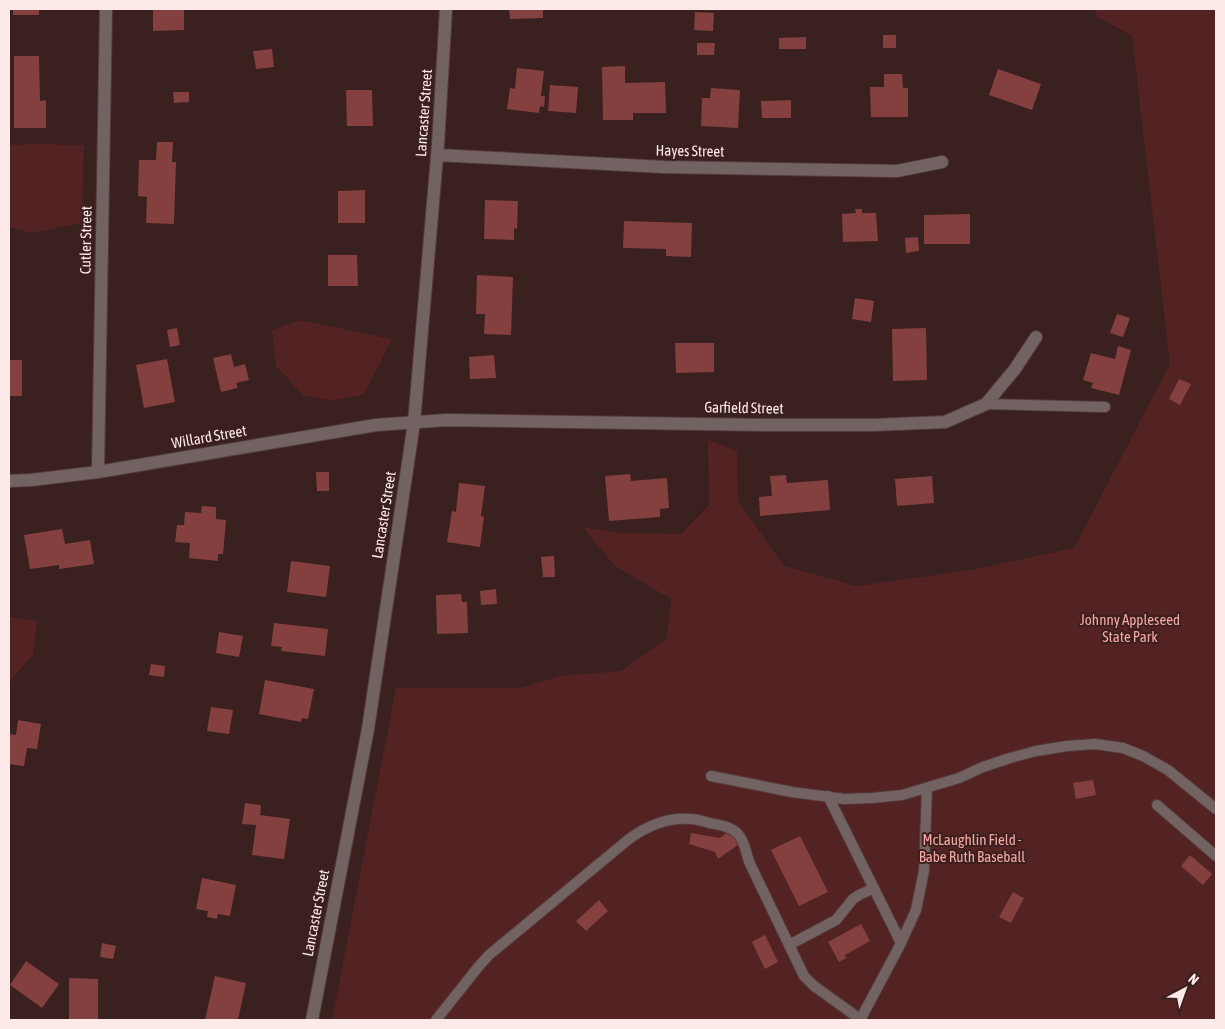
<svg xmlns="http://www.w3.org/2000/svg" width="1225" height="1029" viewBox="0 0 1225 1029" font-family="'Asap Condensed',sans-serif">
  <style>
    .green { fill: #532222 }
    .building { fill: #83403f }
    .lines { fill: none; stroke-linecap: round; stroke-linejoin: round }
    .lane-casing { stroke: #553c3b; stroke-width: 12 }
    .street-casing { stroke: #553c3b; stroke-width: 14 }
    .lane { stroke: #726362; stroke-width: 10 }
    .street { stroke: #726362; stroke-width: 12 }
    .labels { text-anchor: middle; stroke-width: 4; stroke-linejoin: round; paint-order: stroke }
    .street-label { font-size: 15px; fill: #fce9e8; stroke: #3a201f }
    .park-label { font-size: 15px; fill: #f7a6a2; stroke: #3a201f }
  </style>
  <rect width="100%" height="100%" fill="#3a201f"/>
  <path class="green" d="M 1094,9 L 1216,9 L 1216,1020 L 332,1020 L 396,688 L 520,688 L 560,676 L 621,671 L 667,638 L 671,599 L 615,566 L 582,527 L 621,533 L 681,534 L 709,505 L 708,440 L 737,451 L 738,501 L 784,566 L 857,586 L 971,570 L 1074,548 L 1170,364 L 1132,36 L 1098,17 Z
    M 35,144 L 84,145 L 82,223 L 32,233 L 9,227 L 9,145 Z
    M 300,320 L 392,339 L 364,394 L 331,401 L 303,395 L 276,366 L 272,330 Z
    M 9,617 L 37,621 L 33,655 L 9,682 Z"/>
  <path class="building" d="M 13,9 L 39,9 L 39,15 L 13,15 Z
    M 153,9 L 184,9 L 184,30 L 153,31 Z
    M 509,9 L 543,9 L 543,18 L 510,19 Z
    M 695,12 L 714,13 L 713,31 L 694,30 Z
    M 883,35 L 896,35 L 896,48 L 883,48 Z
    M 806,37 L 806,49 L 779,49 L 779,38 Z
    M 697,43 L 715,43 L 714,55 L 697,55 Z
    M 272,49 L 274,67 L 256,69 L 253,51 Z
    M 14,56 L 39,56 L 40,101 L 46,100 L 46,128 L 14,128 Z
    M 625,66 L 625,83 L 665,82 L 666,113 L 633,113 L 633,120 L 603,120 L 602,67 Z
    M 517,68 L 544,71 L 541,96 L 545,96 L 544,107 L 540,106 L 539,113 L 507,109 L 510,88 L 515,89 Z
    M 998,69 L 1041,84 L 1032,110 L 989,95 Z
    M 884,74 L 902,74 L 903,88 L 908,88 L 908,117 L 871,117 L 870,87 L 884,87 Z
    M 550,85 L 578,87 L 576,113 L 548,111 Z
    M 711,88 L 740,90 L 738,128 L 701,126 L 702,98 L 710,98 Z
    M 346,90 L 372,90 L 373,126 L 347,126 Z
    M 173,92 L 189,92 L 189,102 L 174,103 Z
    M 791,100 L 791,118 L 762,118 L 761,101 Z
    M 157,142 L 173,142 L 172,162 L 176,162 L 174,224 L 146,223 L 147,197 L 138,196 L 139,160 L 156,160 Z
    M 365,190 L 365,223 L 338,223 L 338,191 Z
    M 485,200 L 518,201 L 517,229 L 514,228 L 514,240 L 484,239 Z
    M 855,209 L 862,209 L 862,213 L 876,213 L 878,241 L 843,242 L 842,214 L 856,213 Z
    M 970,214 L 970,244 L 924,244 L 924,215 Z
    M 624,221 L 692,223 L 691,257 L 666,256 L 666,249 L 623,248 Z
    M 918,237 L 919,251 L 906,253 L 905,238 Z
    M 328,255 L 357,255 L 358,286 L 328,286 Z
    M 477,275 L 513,277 L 511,335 L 484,334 L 485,314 L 476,314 Z
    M 855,298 L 874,301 L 871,322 L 852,319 Z
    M 1117,314 L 1130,318 L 1123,337 L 1110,333 Z
    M 177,328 L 180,345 L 170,347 L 167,330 Z
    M 926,328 L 927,380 L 893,381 L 892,329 Z
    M 675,343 L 714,343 L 714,372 L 676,373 Z
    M 1118,346 L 1131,350 L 1119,395 L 1091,388 L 1093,383 L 1083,380 L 1091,353 L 1115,359 Z
    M 231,354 L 234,367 L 245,364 L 249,380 L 236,383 L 238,388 L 221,392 L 213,358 Z
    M 494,355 L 496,378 L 470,379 L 469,357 Z
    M 167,359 L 175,402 L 144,408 L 136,365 Z
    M 9,360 L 22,360 L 22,396 L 9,396 Z
    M 1179,379 L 1191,384 L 1180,405 L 1169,399 Z
    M 316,472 L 329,472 L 329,491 L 317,491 Z
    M 630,474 L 631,481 L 667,478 L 669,508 L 660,509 L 660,517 L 609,521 L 605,476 Z
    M 786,475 L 787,483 L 828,480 L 830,510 L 760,516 L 759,497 L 772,496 L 770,476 Z
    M 932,476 L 934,503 L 897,506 L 895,479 Z
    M 459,483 L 485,486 L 481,516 L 484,517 L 480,547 L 447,542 L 452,511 L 456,512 Z
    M 202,506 L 216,507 L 216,519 L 226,520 L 223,554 L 218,554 L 218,561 L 189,558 L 190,543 L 175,542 L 177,525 L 184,525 L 185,512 L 201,513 Z
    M 62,529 L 65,544 L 90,540 L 94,564 L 59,569 L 59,565 L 30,569 L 24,535 Z
    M 554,556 L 555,577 L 543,577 L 541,557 Z
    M 291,561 L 330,566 L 326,597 L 287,592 Z
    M 496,589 L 497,604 L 481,605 L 480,591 Z
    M 461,594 L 462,602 L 467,602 L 468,633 L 437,634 L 436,595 Z
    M 274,623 L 328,629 L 325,656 L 281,651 L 282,647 L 271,646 Z
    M 219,632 L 243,636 L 239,657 L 216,653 Z
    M 151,664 L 165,666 L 164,677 L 149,675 Z
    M 265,680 L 314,689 L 308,719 L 302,718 L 301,722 L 259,714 Z
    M 211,707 L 233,710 L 229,734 L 207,731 Z
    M 18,720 L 41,724 L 37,749 L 27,748 L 24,766 L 9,764 L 9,734 L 16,735 Z
    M 1093,780 L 1096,795 L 1076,799 L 1073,783 Z
    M 245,803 L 261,805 L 260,815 L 290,819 L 284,859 L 252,855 L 256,825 L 242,824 Z
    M 730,830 L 739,844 L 718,859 L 715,852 L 689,844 L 691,833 L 720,838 Z
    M 800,836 L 828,892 L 799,906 L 771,850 Z
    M 1190,855 L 1212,874 L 1203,885 L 1181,866 Z
    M 202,878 L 236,885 L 230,916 L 218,914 L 217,919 L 207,917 L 208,911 L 196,909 Z
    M 1013,892 L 1024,898 L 1011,923 L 999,917 Z
    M 599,900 L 608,911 L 586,931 L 576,921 Z
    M 861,924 L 870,941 L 845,955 L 846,958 L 839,962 L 828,942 Z
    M 765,935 L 778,962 L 765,969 L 752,942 Z
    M 102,943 L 116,946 L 113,959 L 100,957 Z
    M 26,961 L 59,984 L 42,1008 L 10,985 Z
    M 215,976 L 246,983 L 238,1020 L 205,1020 Z
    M 69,978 L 98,979 L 98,1020 L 69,1019 Z"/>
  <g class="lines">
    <g class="lane-casing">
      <path id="lane" d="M 986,404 L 1105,407
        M 711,776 L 792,792 L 844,799 L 872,798 L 902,795 L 959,778 L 983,767 L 1010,758 L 1036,751 L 1067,746 L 1095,744 L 1123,748 L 1143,756 L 1168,770 L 1216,809
        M 828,796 L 901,943
        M 1157,805 L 1216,856
        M 789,945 L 836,920 L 853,899 L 859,895 L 874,888
        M 436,1020 L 479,966 L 489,955 L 629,839 C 647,826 667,817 690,819 C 697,819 703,821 709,823 C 720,825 730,826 738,834 C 746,843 746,856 751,866 L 804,976 L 814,986 L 860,1019
        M 860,1020 L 899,947 L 916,910 L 924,871 L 927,788"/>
    </g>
    <g class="street-casing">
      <path id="street" d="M 437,155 L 664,167 L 897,171 L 942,162
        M 98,472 L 106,9
        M 9,481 L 31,480 L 98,472 L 376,425 L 447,420 L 767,425 L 873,425 L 945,422 L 986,404 L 1015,369 L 1036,337
        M 312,1020 L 368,729 L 414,423 L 438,145 L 446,9"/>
    </g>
    <use href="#lane" class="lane"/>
    <use href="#street" class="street"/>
  </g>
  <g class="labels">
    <g class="street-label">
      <text transform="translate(424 113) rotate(-86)" y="5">Lancaster Street</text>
      <text transform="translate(690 151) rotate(1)" y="5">Hayes Street</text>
      <text transform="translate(86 240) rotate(-89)" y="5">Cutler Street</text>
      <text transform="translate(744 408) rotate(1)" y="5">Garfield Street</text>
      <text transform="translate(209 437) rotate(-10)" y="5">Willard Street</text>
      <text transform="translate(384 515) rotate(-81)" y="5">Lancaster Street</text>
      <text transform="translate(316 913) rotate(-79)" y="5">Lancaster Street</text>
    </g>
    <g class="park-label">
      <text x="1130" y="625">Johnny Appleseed<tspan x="1130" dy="17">State Park</tspan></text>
      <text x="972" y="845">McLaughlin Field -<tspan x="972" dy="17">Babe Ruth Baseball</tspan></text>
    </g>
  </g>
  <rect width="1225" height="1029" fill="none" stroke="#fce9e8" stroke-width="20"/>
  <g transform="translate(1185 989) rotate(41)" stroke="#3a201f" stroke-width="4" paint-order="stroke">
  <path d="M0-4L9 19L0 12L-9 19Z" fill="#fce9e8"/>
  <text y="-8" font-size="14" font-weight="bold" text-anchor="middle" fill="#fce9e8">N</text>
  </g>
</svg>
